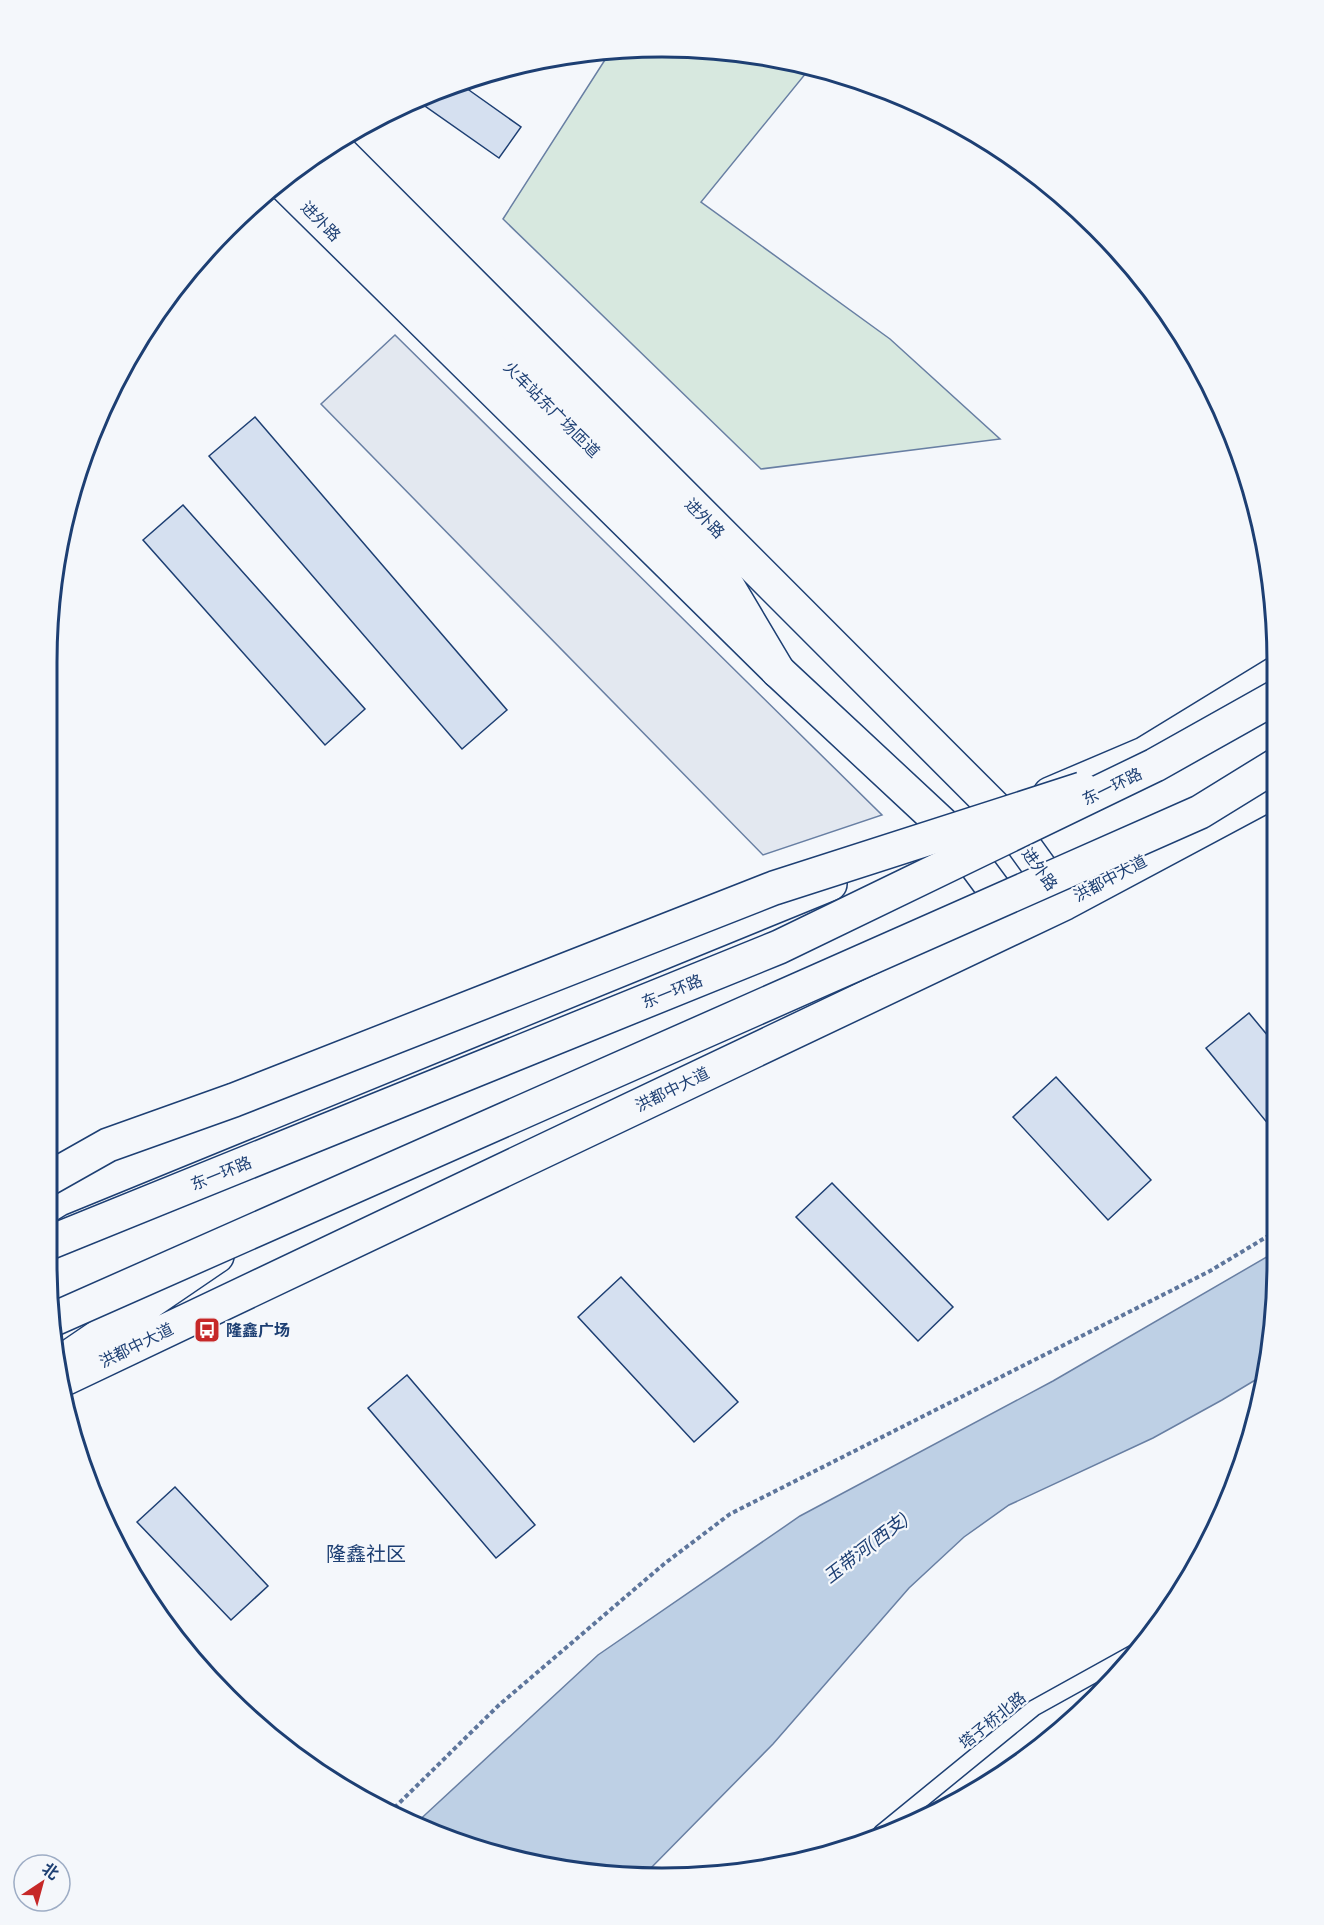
<svg xmlns="http://www.w3.org/2000/svg" width="1324" height="1925" viewBox="0 0 1324 1925" font-family="Ubuntu,'Noto Sans SC',sans-serif">
  <style>
    .green { fill: #d7e8df; stroke: #687fa3; stroke-width: 1.5 }
    .parking { fill: #e3e8f0; stroke: #687fa3; stroke-width: 1.5 }
    .water { fill: #bed0e5; stroke: #687fa3; stroke-width: 1.5 }
    .building { fill: #d5e0f0; stroke: #1d3f73; stroke-width: 1.5 }
    .lines { fill: none; stroke-linecap: round; stroke-linejoin: round }
    .service-casing { stroke: #1d3f73; stroke-width: 18 }
    .tertiary-casing { stroke: #1d3f73; stroke-width: 36 }
    .primary-casing { stroke: #1d3f73; stroke-width: 36 }
    .trunk-casing { stroke: #1d3f73; stroke-width: 36 }
    .path { stroke: #5e769c; stroke-width: 4; stroke-dasharray: 4.5 3; stroke-linecap: butt }
    .service { stroke: #f4f7fb; stroke-width: 15 }
    .tertiary { stroke: #f4f7fb; stroke-width: 33 }
    .primary { stroke: #f4f7fb; stroke-width: 33 }
    .trunk { stroke: #f4f7fb; stroke-width: 33 }
    .primary-bridge-casing { stroke: #1d3f73; stroke-width: 36; stroke-linecap: butt }
    .trunk-bridge-casing { stroke: #1d3f73; stroke-width: 36; stroke-linecap: butt }
    .primary-bridge { stroke: #f4f7fb; stroke-width: 33 }
    .trunk-bridge { stroke: #f4f7fb; stroke-width: 33 }
    .labels { text-anchor: middle; stroke-width: 4.5; stroke-linejoin: round; paint-order: stroke }
    .street-label { font-size: 16px; fill: #1d3f73; stroke: #f4f7fb }
    .poi-label { font-size: 16px; font-weight: bold; fill: #1d3f73; stroke: #f4f7fb; text-anchor: start }
    .water-label { font-size: 18px; font-style: italic; fill: #1d3f73; stroke: #f4f7fb }
    .quarter-label { font-size: 20px; fill: #1d3f73; stroke: #f4f7fb }
    .rim { fill: none; stroke: #1d3f73; stroke-width: 3 }
  </style>
  <rect width="100%" height="100%" fill="#f4f7fb"/>
  <path class="green" d="M 662,47 L 782,58 L 811,67 L 701,202 L 890,339 L 1000,439 L 761,469 L 503,219 L 610,52 Z"/>
  <path class="parking" d="M 395,335 L 882,815 L 763,855 L 321,404 Z"/>
  <path class="water" d="M 1277,1251 L 1267,1373 L 1222,1400 L 1153,1438 L 1009,1505 L 964,1537 L 909,1588 L 773,1744 L 644,1875 L 582,1873 L 426,1832 L 414,1825 L 598,1655 L 800,1516 L 1053,1381 Z"/>
  <path class="building" d="M 459,83 L 521,127 L 499,158 L 415,99 L 427,93 Z
    M 255,417 L 507,710 L 462,749 L 209,456 Z
    M 183,505 L 365,709 L 325,745 L 143,540 Z
    M 1249,1013 L 1278,1048 L 1278,1136 L 1206,1048 Z
    M 1056,1077 L 1151,1180 L 1108,1220 L 1013,1117 Z
    M 832,1183 L 953,1307 L 918,1341 L 796,1217 Z
    M 621,1277 L 738,1402 L 694,1442 L 578,1317 Z
    M 407,1375 L 535,1525 L 496,1558 L 368,1408 Z
    M 175,1487 L 268,1586 L 231,1620 L 137,1522 Z
    M 239,1702 L 271,1737 L 256,1726 L 237,1704 Z"/>
  <g class="lines">
    <g class="service-casing">
      <path id="service" d="M 881,1833 L 1034,1708 L 1135,1652"/>
    </g>
    <g class="tertiary-casing">
      <path id="tertiary" d="M 332,144 L 1002,815 L 1064,901
        M 282,182 L 778,671 L 953,834 L 1018,922"/>
    </g>
    <g class="primary-casing">
      <path id="primary" d="M 1050,794 L 1144,754 L 1278,672
        M 46,1207 L 59,1199 L 830,884
        M 60,1363 L 217,1256
        M 62,1380 L 1065,903 L 1278,789"/>
    </g>
    <g class="trunk-casing">
      <path id="trunk" d="M 306,162 L 727,585 L 778,671"/>
    </g>
    <path class="path" d="M 389,1813 L 499,1705 L 664,1564 L 730,1514 L 1210,1271 L 1278,1230"/>
    <use href="#service" class="service"/>
    <use href="#tertiary" class="tertiary"/>
    <use href="#primary" class="primary"/>
    <use href="#trunk" class="trunk"/>
    <g class="primary-bridge-casing">
      <path id="primary-bridge" d="M 46,1180 L 108,1145 L 234,1100 L 774,888 L 1082,789"/>
    </g>
    <g class="trunk-bridge-casing">
      <path id="trunk-bridge" d="M 46,1244 L 779,947 L 1155,765 L 1278,696
        M 54,1319 L 1200,812 L 1278,764"/>
    </g>
    <use href="#primary-bridge" class="primary-bridge"/>
    <use href="#trunk-bridge" class="trunk-bridge"/>
  </g>
  <defs>
    <g id="bus-square" transform="scale(1.35)"><rect x="-9" y="-9" width="18" height="18" rx="4" fill="#c62828" stroke="#f4f7fb"/><path d="M-5-6H5V4H4V6H2V4H-2V6H-4V4H-5ZM-3.5-4V0h7V-4ZM-3.5 1.2v1.5H-2V1.2ZM2 1.2v1.5H3.5V1.2Z" fill="#fff"/></g>
  </defs>
  <g fill-rule="evenodd">
    <use href="#bus-square" x="207" y="1330"/>
  </g>
  <g class="labels">
    <g class="street-label">
      <text transform="translate(321 221) rotate(45)" y="6">进外路</text>
      <text transform="translate(552 409) rotate(45)" y="6">火车站东广场匝道</text>
      <text transform="translate(705 518) rotate(45)" y="6">进外路</text>
      <text transform="translate(1112 786) rotate(-26)" y="6">东一环路</text>
      <text transform="translate(1040 869) rotate(54)" y="6">进外路</text>
      <text transform="translate(1110 878) rotate(-28)" y="6">洪都中大道</text>
      <text transform="translate(672 991) rotate(-22)" y="6">东一环路</text>
      <text transform="translate(672 1089) rotate(-26)" y="6">洪都中大道</text>
      <text transform="translate(221 1173) rotate(-22)" y="6">东一环路</text>
      <text transform="translate(136 1345) rotate(-26)" y="6">洪都中大道</text>
      <text transform="translate(992 1720) rotate(-39)" y="6">塔子桥北路</text>
    </g>
    <g class="poi-label">
      <text x="226" y="1336">隆鑫广场</text>
    </g>
    <g class="water-label">
      <text transform="translate(866 1548) rotate(-38)" y="6">玉带河(西支)</text>
    </g>
    <g class="quarter-label">
      <text x="366" y="1561">隆鑫社区</text>
    </g>
  </g>
  <path d="M0 0H1324V1925H0ZM662 57H662A605 605 0 0 1 1267 662V1263A605 605 0 0 1 662 1868H662A605 605 0 0 1 57 1263V662A605 605 0 0 1 662 57Z" fill="#f4f7fb" fill-rule="evenodd"/>
  <path class="rim" d="M662 57H662A605 605 0 0 1 1267 662V1263A605 605 0 0 1 662 1868H662A605 605 0 0 1 57 1263V662A605 605 0 0 1 662 57Z"/>
  <g transform="translate(42 1883) rotate(36)"><circle r="28" fill="#f4f7fb" stroke="#9eadc5" stroke-width="1.5"/>
  <path d="M0-4.5L10 22L0 15L-10 22Z" fill="#c62828"/>
  <text y="-9" font-size="16" font-weight="bold" text-anchor="middle" fill="#1d3f73">北</text>
  </g>
</svg>
